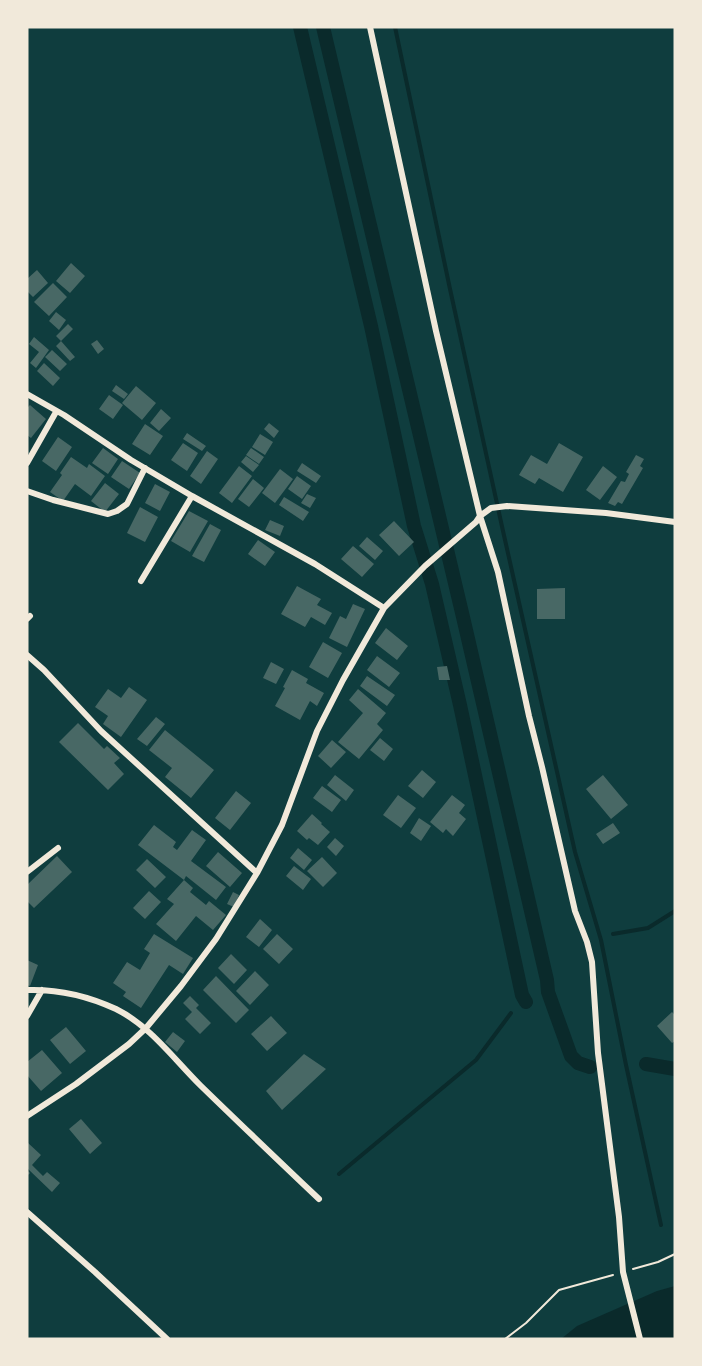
<svg xmlns="http://www.w3.org/2000/svg" width="702" height="1366" viewBox="0 0 702 1366" font-family="'DejaVu Sans',sans-serif">
  <style>
    .water { fill: #0a2a2b }
    .lines { fill: none; stroke-linecap: round; stroke-linejoin: round }
    .stream { stroke: #0a2a2b; stroke-width: 4 }
    .canal { stroke: #0a2a2b; stroke-width: 14 }
    .building { fill: #486865 }
    .path { stroke: #f1e9da; stroke-width: 2 }
    .minor { stroke: #f1e9da; stroke-width: 6 }
  </style>
  <rect width="100%" height="100%" fill="#0f3d3e"/>
  <path class="water" d="M 675,1286 L 675,1339 L 561,1339 L 577,1326 L 657,1291 Z"/>
  <g class="lines">
    <path class="stream" d="M 395,27 L 450,289 L 503,531 L 575,852 L 601,940 L 626,1065 L 661,1225
      M 613,934 L 648,928 L 675,911
      M 339,1174 L 476,1060 L 511,1013"/>
    <path class="canal" d="M 300,27 L 371,326 L 414,526 L 432,584 L 460,705 L 522,995 L 526,1002
      M 323,27 L 463,617 L 547,980 L 548,992 L 571,1056 L 578,1063 L 590,1067
      M 646,1064 L 675,1069"/>
  </g>
  <path class="building" d="M 71,263 L 85,276 L 70,293 L 56,281 Z
    M 37,270 L 48,283 L 33,297 L 27,291 L 27,279 Z
    M 53,283 L 67,297 L 49,316 L 34,302 Z
    M 56,312 L 66,320 L 59,330 L 49,321 Z
    M 68,324 L 73,329 L 61,341 L 56,336 Z
    M 34,337 L 49,350 L 36,368 L 30,363 L 39,352 L 29,344 Z
    M 97,340 L 104,349 L 98,354 L 91,344 Z
    M 61,341 L 75,357 L 70,361 L 56,346 Z
    M 52,350 L 67,364 L 60,371 L 45,357 Z
    M 44,363 L 60,378 L 53,386 L 37,371 Z
    M 116,385 L 128,394 L 124,399 L 112,391 Z
    M 136,386 L 156,403 L 142,420 L 122,403 Z
    M 109,395 L 123,405 L 113,419 L 99,409 Z
    M 30,405 L 46,419 L 31,438 L 27,435 L 27,408 Z
    M 161,409 L 171,418 L 159,431 L 150,423 Z
    M 269,423 L 279,431 L 274,438 L 264,429 Z
    M 145,424 L 163,436 L 150,455 L 132,444 Z
    M 187,433 L 206,446 L 202,451 L 183,439 Z
    M 260,434 L 273,442 L 265,455 L 252,447 Z
    M 58,437 L 72,447 L 56,471 L 42,461 Z
    M 183,443 L 198,453 L 187,471 L 171,460 Z
    M 559,443 L 583,457 L 563,492 L 539,478 L 535,484 L 519,475 L 531,455 L 547,464 Z
    M 103,448 L 118,459 L 108,474 L 92,463 Z
    M 251,448 L 264,457 L 259,464 L 246,455 Z
    M 207,451 L 218,459 L 201,484 L 190,476 Z
    M 636,455 L 644,459 L 640,466 L 643,468 L 622,504 L 618,502 L 615,506 L 608,503 L 621,481 L 625,482 L 629,474 L 626,472 Z
    M 246,456 L 259,465 L 253,472 L 241,462 Z
    M 71,457 L 87,468 L 89,464 L 105,476 L 91,496 L 75,484 L 63,501 L 50,492 L 62,475 L 60,473 Z
    M 122,461 L 140,473 L 129,489 L 111,477 Z
    M 302,463 L 321,476 L 316,483 L 297,471 Z
    M 239,466 L 252,476 L 232,503 L 219,493 Z
    M 603,466 L 617,477 L 600,500 L 586,490 Z
    M 280,469 L 293,479 L 275,503 L 262,493 Z
    M 297,476 L 311,486 L 302,499 L 288,489 Z
    M 253,479 L 264,488 L 249,507 L 238,499 Z
    M 105,483 L 119,494 L 105,512 L 91,501 Z
    M 155,484 L 170,492 L 160,511 L 145,503 Z
    M 307,494 L 316,498 L 310,508 L 301,503 Z
    M 284,497 L 309,512 L 303,521 L 279,505 Z
    M 140,507 L 158,517 L 145,542 L 127,533 Z
    M 189,511 L 208,521 L 190,552 L 171,541 Z
    M 270,520 L 284,526 L 280,536 L 265,530 Z
    M 394,521 L 414,542 L 399,556 L 379,535 Z
    M 210,524 L 221,530 L 204,562 L 192,556 Z
    M 367,537 L 383,551 L 375,560 L 359,546 Z
    M 258,540 L 275,552 L 265,566 L 248,554 Z
    M 353,546 L 374,564 L 362,577 L 341,559 Z
    M 297,586 L 321,599 L 317,605 L 332,613 L 325,625 L 311,617 L 305,627 L 281,614 Z
    M 565,588 L 565,619 L 537,619 L 537,589 Z
    M 353,604 L 365,609 L 347,647 L 329,638 L 340,616 L 346,619 Z
    M 386,628 L 408,646 L 397,660 L 375,643 Z
    M 323,642 L 342,653 L 328,678 L 309,667 Z
    M 377,656 L 400,673 L 389,687 L 367,670 Z
    M 271,662 L 284,669 L 276,684 L 263,678 Z
    M 447,666 L 450,680 L 439,680 L 437,667 Z
    M 292,670 L 308,679 L 306,683 L 324,693 L 317,706 L 310,701 L 300,720 L 275,706 L 285,688 L 283,687 Z
    M 367,676 L 395,695 L 387,706 L 360,686 Z
    M 129,687 L 147,700 L 121,737 L 103,724 L 108,716 L 95,707 L 108,689 L 121,698 Z
    M 358,689 L 386,713 L 377,724 L 383,730 L 359,759 L 338,742 L 363,713 L 349,700 Z
    M 156,717 L 165,724 L 147,746 L 137,739 Z
    M 78,723 L 104,749 L 107,746 L 120,758 L 114,763 L 124,774 L 108,790 L 59,742 Z
    M 165,730 L 214,770 L 191,798 L 165,777 L 172,768 L 149,750 Z
    M 380,738 L 393,749 L 384,761 L 370,750 Z
    M 332,740 L 346,752 L 331,768 L 318,756 Z
    M 422,770 L 436,782 L 423,798 L 408,786 Z
    M 335,775 L 354,790 L 346,801 L 327,785 Z
    M 603,775 L 628,805 L 611,819 L 586,789 Z
    M 322,786 L 341,800 L 332,812 L 313,798 Z
    M 236,791 L 251,803 L 230,830 L 215,818 Z
    M 398,795 L 416,808 L 401,828 L 383,815 Z
    M 452,795 L 465,805 L 459,813 L 466,819 L 453,836 L 446,829 L 443,833 L 430,822 Z
    M 312,814 L 322,823 L 321,824 L 330,832 L 318,845 L 309,838 L 307,840 L 297,831 Z
    M 419,818 L 431,826 L 421,841 L 410,833 Z
    M 613,823 L 620,833 L 603,844 L 596,834 Z
    M 154,825 L 176,842 L 173,847 L 177,850 L 192,830 L 206,840 L 191,861 L 226,887 L 216,900 L 186,876 L 184,880 L 138,845 Z
    M 335,838 L 344,846 L 336,856 L 327,847 Z
    M 298,848 L 312,860 L 304,870 L 290,858 Z
    M 218,852 L 242,873 L 230,887 L 206,866 Z
    M 57,856 L 72,872 L 34,908 L 27,901 L 27,885 Z
    M 322,857 L 337,873 L 323,887 L 307,871 Z
    M 147,859 L 166,877 L 155,888 L 136,870 Z
    M 294,866 L 311,879 L 303,890 L 286,876 Z
    M 184,880 L 193,888 L 190,892 L 206,905 L 209,901 L 226,915 L 213,930 L 196,916 L 176,941 L 156,924 L 174,904 L 167,899 Z
    M 149,891 L 161,902 L 145,919 L 133,908 Z
    M 233,892 L 239,895 L 234,907 L 227,904 Z
    M 260,919 L 272,930 L 259,947 L 246,937 Z
    M 154,934 L 193,958 L 183,974 L 169,965 L 141,1008 L 123,996 L 126,992 L 113,983 L 127,962 L 140,970 L 150,953 L 144,949 Z
    M 277,934 L 293,949 L 279,964 L 263,949 Z
    M 231,954 L 247,970 L 234,984 L 218,968 Z
    M 27,960 L 38,965 L 30,986 L 27,985 Z
    M 255,971 L 269,985 L 250,1005 L 236,991 Z
    M 216,976 L 249,1010 L 236,1023 L 203,990 Z
    M 190,996 L 199,1005 L 196,1008 L 211,1023 L 200,1034 L 185,1019 L 192,1012 L 183,1003 Z
    M 672,1012 L 675,1015 L 675,1041 L 672,1043 L 657,1026 Z
    M 271,1016 L 287,1033 L 267,1051 L 251,1034 Z
    M 66,1027 L 86,1051 L 70,1064 L 50,1040 Z
    M 173,1032 L 185,1041 L 177,1052 L 165,1042 Z
    M 42,1050 L 62,1073 L 41,1091 L 27,1075 L 27,1062 Z
    M 304,1054 L 326,1069 L 282,1110 L 266,1091 Z
    M 81,1119 L 102,1143 L 90,1154 L 69,1129 Z
    M 27,1142 L 41,1155 L 32,1165 L 43,1176 L 47,1172 L 60,1183 L 52,1192 L 28,1169 L 27,1170 L 30,1173 L 27,1176 Z"/>
  <g class="lines">
    <path class="path" d="M 633,1269 L 658,1262 L 675,1254
      M 505,1339 L 526,1323 L 559,1290 L 613,1275"/>
    <path class="minor" d="M 370,27 L 436,331 L 480,516 L 498,572 L 529,716 L 542,767 L 575,911 L 587,942 L 592,962 L 598,1053 L 619,1217 L 623,1272 L 640,1339
      M 27,394 L 64,415 L 131,460 L 192,496 L 315,564 L 384,608
      M 27,463 L 56,412
      M 27,491 L 53,500 L 108,514 L 117,511 L 127,504 L 145,468
      M 141,581 L 192,496
      M 27,619 L 30,616
      M 27,655 L 44,670 L 101,731 L 257,873
      M 27,872 L 58,848
      M 27,990 C 57,989 88,996 116,1009 C 150,1026 173,1058 200,1085 C 239,1123 279,1161 319,1199
      M 27,1016 L 42,990
      M 27,1116 L 76,1084 L 129,1044 L 146,1028 L 181,986 L 216,939 L 257,873 L 282,825 L 317,731 L 343,680 L 384,608 L 425,566 L 476,522 L 480,516 L 491,508 L 507,506 L 606,513 L 675,522
      M 27,1212 L 95,1272 L 167,1339"/>
  </g>
  <rect width="702" height="1366" fill="none" stroke="#f1e9da" stroke-width="57"/>
</svg>
